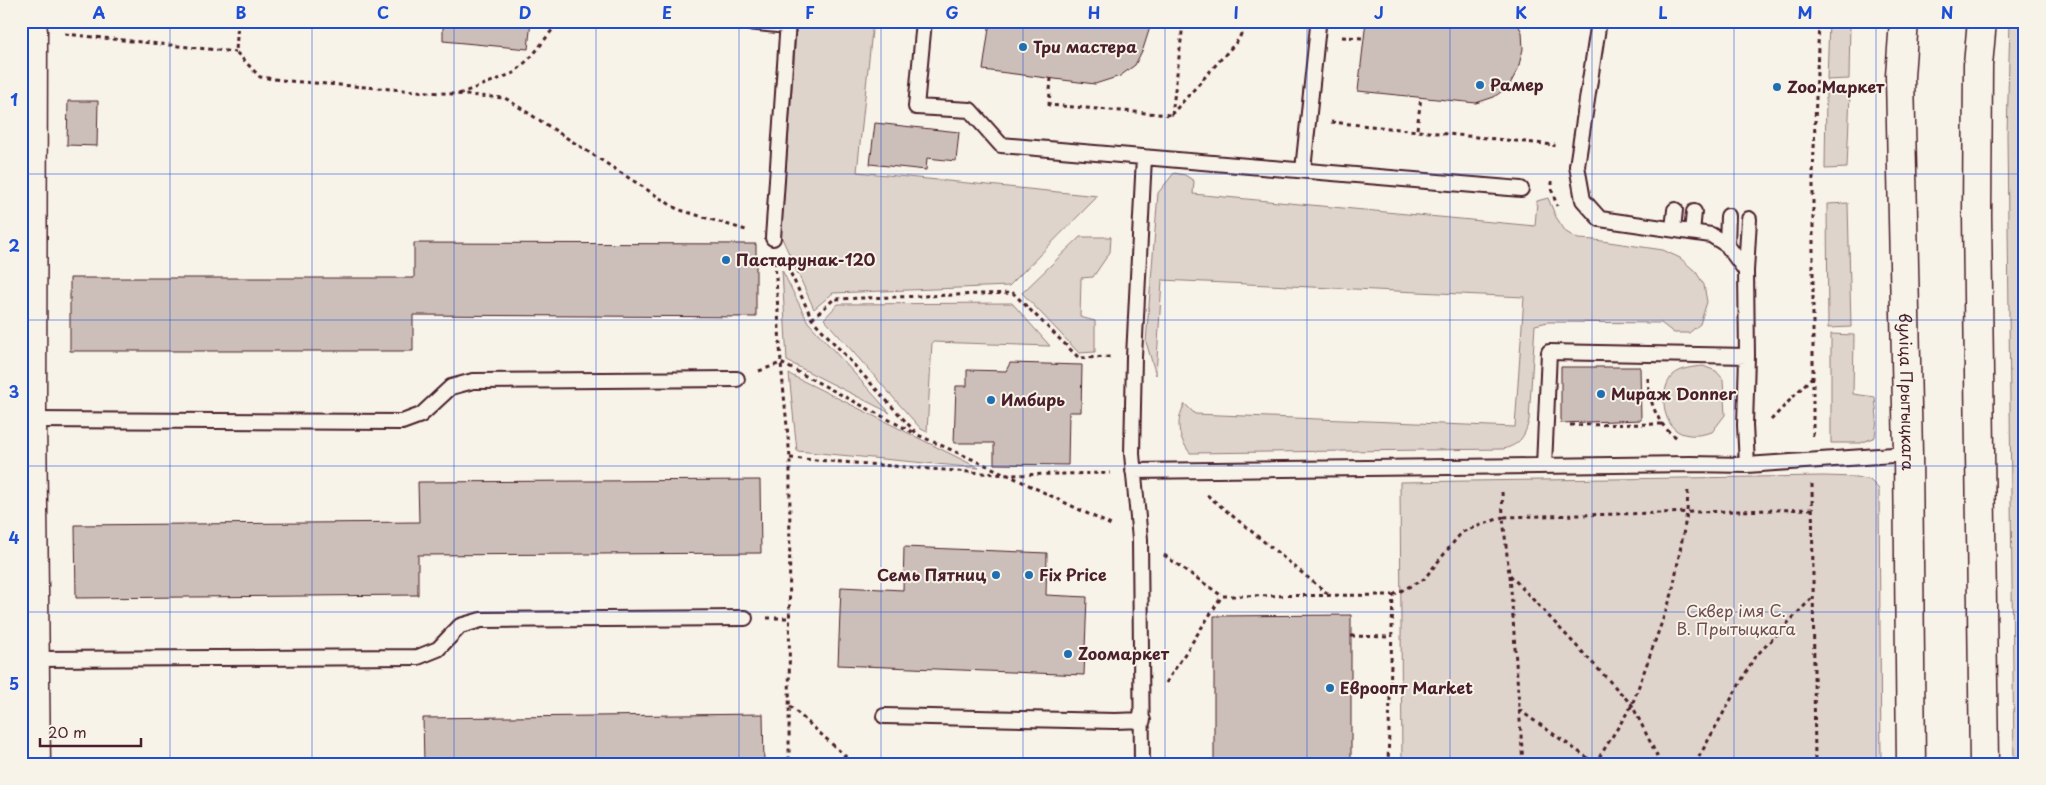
<svg xmlns="http://www.w3.org/2000/svg" width="2046" height="785" viewBox="0 0 2046 785" font-family="'Playpen Sans',sans-serif">
  <style>
    .green { fill: #ded4cc; stroke: #947a7c }
    .building { fill: #ccbfb9; stroke: #4a1f2b }
    .lines { fill: none; stroke-linecap: round; stroke-linejoin: round }
    .lane-casing { stroke: #4a1f2b; stroke-width: 18 }
    .street-casing { stroke: #4a1f2b; stroke-width: 31 }
    .primary-casing { stroke: #4a1f2b; stroke-width: 31 }
    .path { stroke: #4a1f2b; stroke-width: 3; stroke-dasharray: 4 4; stroke-linecap: butt }
    .lane { stroke: #f7f3e8; stroke-width: 14 }
    .street { stroke: #f7f3e8; stroke-width: 28 }
    .primary { stroke: #f7f3e8; stroke-width: 28 }
    .grid { fill: none; stroke: #1d4ed8; stroke-width: 1; stroke-opacity: 0.55 }
    .poi-dot { fill: #1f6fb2; stroke: #f7f3e8; stroke-width: 2 }
    .labels { text-anchor: middle; stroke-width: 4; stroke-linejoin: round; paint-order: stroke }
    .poi-label { font-size: 16px; font-weight: bold; fill: #4a1f2b; stroke: #f7f3e8; text-anchor: start }
    .street-label { font-size: 16px; fill: #4a1f2b; stroke: #f7f3e8 }
    .park-label { font-size: 16px; fill: #6f4c53; stroke: #f7f3e8 }
    .neatline { fill: none; stroke: #1d4ed8; stroke-width: 2 }
    .grid-label { font-size: 16px; text-anchor: middle; font-weight: bold; fill: #1d4ed8 }
  </style>
  <rect width="100%" height="100%" fill="#f7f3e8"/>
  <filter id="ink" filterUnits="userSpaceOnUse"><feTurbulence type="fractalNoise" baseFrequency=".02" numOctaves="2"/><feDisplacementMap in="SourceGraphic" scale="10" xChannelSelector="R" yChannelSelector="G"/><feConvolveMatrix kernelMatrix="1 2 1 2 8 2 1 2 1" color-interpolation-filters="sRGB"/></filter>
  <g filter="url(#ink)">
    <path class="green" d="M 797,21 L 873,21 L 857,172 L 1098,196 L 1009,286 L 833,293 L 814,309 L 781,236 Z
      M 1829,21 L 1850,21 L 1849,79 L 1827,80 Z
      M 2010,21 L 2025,21 L 2025,764 L 2014,764 L 2007,134 Z
      M 1826,93 L 1850,93 L 1847,168 L 1825,169 Z
      M 1174,173 L 1185,175 L 1194,181 L 1193,194 L 1535,226 L 1537,201 L 1548,198 L 1556,217 L 1566,232 L 1578,239 L 1595,240 L 1663,250 L 1680,258 L 1696,272 L 1704,285 L 1707,302 L 1700,324 L 1689,333 L 1674,333 L 1661,323 L 1548,322 L 1535,325 L 1529,420 C 1525,436 1520,445 1503,449 L 1190,453 C 1178,437 1175,421 1185,404 L 1195,414 L 1515,427 L 1524,297 L 1162,280 L 1156,375 L 1146,342 L 1158,193 Z
      M 1848,203 L 1851,327 L 1828,328 L 1827,204 Z
      M 1080,237 L 1111,237 L 1110,252 L 1093,277 L 1081,278 L 1080,317 L 1095,321 L 1095,352 L 1079,353 L 1022,293 Z
      M 782,270 L 808,322 L 890,413 L 787,361 Z
      M 1012,303 L 1050,346 L 932,342 L 927,432 L 921,429 L 824,319 L 838,304 Z
      M 1831,334 L 1854,335 L 1853,394 L 1875,397 L 1877,418 L 1875,437 L 1861,443 L 1831,443 Z
      M 1703,366 L 1716,371 L 1723,379 L 1725,415 L 1712,432 C 1701,435 1692,437 1681,433 C 1661,425 1659,389 1673,375 C 1681,368 1693,367 1703,366 Z
      M 789,374 L 979,468 L 797,451 Z
      M 1824,476 L 1856,477 L 1870,480 L 1879,489 L 1881,764 L 1402,764 L 1400,482 Z"/>
    <path class="building" d="M 443,21 L 531,21 L 528,49 L 443,41 Z
      M 990,21 L 1152,21 L 1143,49 L 1135,65 L 1120,76 L 1095,84 L 983,70 Z
      M 1366,21 L 1516,21 L 1522,32 L 1523,49 L 1518,69 L 1509,86 L 1494,97 L 1476,103 L 1358,91 Z
      M 68,101 L 98,101 L 97,146 L 67,145 Z
      M 875,123 L 959,132 L 956,161 L 927,158 L 926,170 L 870,164 Z
      M 414,243 L 756,244 L 756,317 L 413,315 L 413,351 L 70,351 L 70,278 L 414,278 Z
      M 1010,363 L 1082,365 L 1081,412 L 1069,412 L 1068,465 L 994,464 L 994,443 L 954,443 L 956,386 L 967,386 L 967,370 L 1006,371 Z
      M 1561,367 L 1640,367 L 1641,420 L 1561,423 Z
      M 760,480 L 761,553 L 418,555 L 418,595 L 76,598 L 75,525 L 419,522 L 418,482 Z
      M 904,547 L 1047,553 L 1046,595 L 1087,597 L 1084,675 L 838,665 L 841,587 L 903,590 Z
      M 1351,615 L 1351,764 L 1214,764 L 1214,616 Z
      M 763,714 L 764,764 L 424,764 L 423,718 Z"/>
    <g class="lines">
      <g class="lane-casing">
        <path id="lane" d="M 736,21 L 788,26
          M 924,21 L 916,107 L 970,110 L 1001,145 L 1521,189
          M 1599,21 L 1577,166 L 1583,200 L 1600,219 L 1711,235 L 1727,245 L 1746,271 L 1747,356 L 1745,425 L 1747,465
          M 1303,170 L 1318,26
          M 1673,229 L 1675,210
          M 1692,232 L 1694,212
          M 773,238 L 788,21
          M 1727,245 L 1728,216
          M 1746,271 L 1749,219
          M 32,420 L 402,422 L 421,415 L 451,387 L 473,381 L 737,379
          M 1544,466 L 1549,352 L 1747,356
          M 1133,471 L 1690,464 L 1747,465 L 1908,454
          M 35,659 L 418,657 L 438,649 L 460,626 L 481,620 L 745,618
          M 884,716 L 1115,721 L 1143,720
          M 1142,764 L 1140,539 L 1132,454 L 1134,357 L 1144,157"/>
      </g>
      <g class="street-casing">
        <path id="street" d="M 33,31 L 32,420 L 36,764"/>
      </g>
      <g class="primary-casing">
        <g id="primary">
          <path id="s1" d="M 1904,21 L 1900,76 L 1908,454 L 1911,764"/>
          <path d="M 1982,21 L 1978,65 L 1977,216 L 1984,764"/>
        </g>
      </g>
      <path class="path" d="M 238,21 L 236,52 L 260,77 L 289,81 L 505,98 L 677,209 L 749,231
        M 1148,22 L 1243,26
        M 65,34 L 236,52
        M 1342,37 L 1364,38
        M 1051,78 L 1049,105 L 1171,115
        M 459,94 L 514,73 L 533,55 L 559,21
        M 1171,115 L 1239,39 L 1246,21
        M 1172,115 L 1183,24 L 1181,21
        M 1331,122 L 1554,145 L 1554,147
        M 1417,129 L 1421,97
        M 1552,181 L 1552,191 L 1557,206
        M 784,259 L 812,319 L 918,435 L 1008,475 L 1113,526
        M 775,261 L 781,363 L 790,458 L 789,764
        M 812,319 L 834,299 L 1013,293 L 1079,358 L 1110,357
        M 759,371 L 781,363 L 916,434
        M 1648,378 C 1648,399 1658,428 1678,438
        M 1771,420 L 1813,376
        M 1570,425 L 1662,424
        M 1813,436 L 1813,174 L 1819,21
        M 790,458 L 1008,475 L 1111,473
        M 1812,484 L 1815,764
        M 1207,495 L 1328,594
        M 1164,555 L 1222,596 L 1393,595 L 1388,764
        M 1510,575 L 1523,764
        M 1393,595 L 1424,579 L 1462,532 L 1503,517 L 1502,491
        M 767,618 L 789,618
        M 1351,636 L 1391,637
        M 1166,683 L 1222,596
        M 790,706 L 854,764
        M 1519,710 L 1595,763
        M 1595,764 L 1632,705 L 1672,594 L 1687,513 L 1688,488
        M 1661,764 L 1632,705 L 1509,574 L 1503,517 L 1813,509
        M 1695,764 L 1754,658 L 1812,598"/>
      <use href="#lane" class="lane"/>
      <use href="#street" class="street"/>
      <use href="#primary" class="primary"/>
    </g>
  </g>
  <path class="grid" d="M 170,21 L 170,764M 312,21 L 312,764M 454,21 L 454,764M 596,21 L 596,764M 739,21 L 739,764M 881,21 L 881,764M 1023,21 L 1023,764M 1165,21 L 1165,764M 1307,21 L 1307,764M 1450,21 L 1450,764M 1592,21 L 1592,764M 1734,21 L 1734,764M 1876,21 L 1876,764M 21,174 L 2025,174M 21,320 L 2025,320M 21,466 L 2025,466M 21,612 L 2025,612"/>
  <g class="poi-dot">
    <circle cx="1023" cy="47" r="5"/>
    <circle cx="1480" cy="85" r="5"/>
    <circle cx="1777" cy="87" r="5"/>
    <circle cx="726" cy="260" r="5"/>
    <circle cx="1601" cy="394" r="5"/>
    <circle cx="991" cy="400" r="5"/>
    <circle cx="996" cy="575" r="5"/>
    <circle cx="1029" cy="575" r="5"/>
    <circle cx="1068" cy="654" r="5"/>
    <circle cx="1330" cy="688" r="5"/>
  </g>
  <g class="labels">
    <g class="poi-label">
      <text x="1033" y="53">Три мастера</text>
      <text x="1490" y="91">Рамер</text>
      <text x="1787" y="93">Zoo Маркет</text>
      <text x="736" y="266">Пастарунак-120</text>
      <text x="1611" y="400">Мираж Donner</text>
      <text x="1001" y="406">Имбирь</text>
      <text x="986" y="581" text-anchor="end">Семь Пятниц</text>
      <text x="1039" y="581">Fix Price</text>
      <text x="1078" y="660">Zooмаркет</text>
      <text x="1340" y="694">Евроопт Market</text>
    </g>
    <g class="street-label">
      <text dy="6" stroke="none"><textPath href="#s1" startOffset="371">вуліца Прытыцкага</textPath></text>
    </g>
    <g class="park-label">
      <text x="1736" y="617">Сквер імя С.<tspan x="1736" dy="18">В. Прытыцкага</tspan></text>
    </g>
  </g>
  <rect width="2046" height="785" fill="none" stroke="#f7f3e8" stroke-width="55"/>
  <path d="M40 738v8h101v-8" fill="none" stroke="#4a1f2b" stroke-width="2.5"/>
  <text x="48" y="738" font-size="15" fill="#4a1f2b" stroke="#f7f3e8" stroke-width="4" paint-order="stroke">20 m</text>
  <rect x="28" y="28" width="1990" height="730" class="neatline"/>
  <g class="grid-label">
    <text x="99" y="19">A</text>
    <text x="241" y="19">B</text>
    <text x="383" y="19">C</text>
    <text x="525" y="19">D</text>
    <text x="667" y="19">E</text>
    <text x="810" y="19">F</text>
    <text x="952" y="19">G</text>
    <text x="1094" y="19">H</text>
    <text x="1236" y="19">I</text>
    <text x="1379" y="19">J</text>
    <text x="1521" y="19">K</text>
    <text x="1663" y="19">L</text>
    <text x="1805" y="19">M</text>
    <text x="1947" y="19">N</text>
    <text x="14" y="106">1</text>
    <text x="14" y="252">2</text>
    <text x="14" y="398">3</text>
    <text x="14" y="544">4</text>
    <text x="14" y="690">5</text>
  </g>
</svg>
